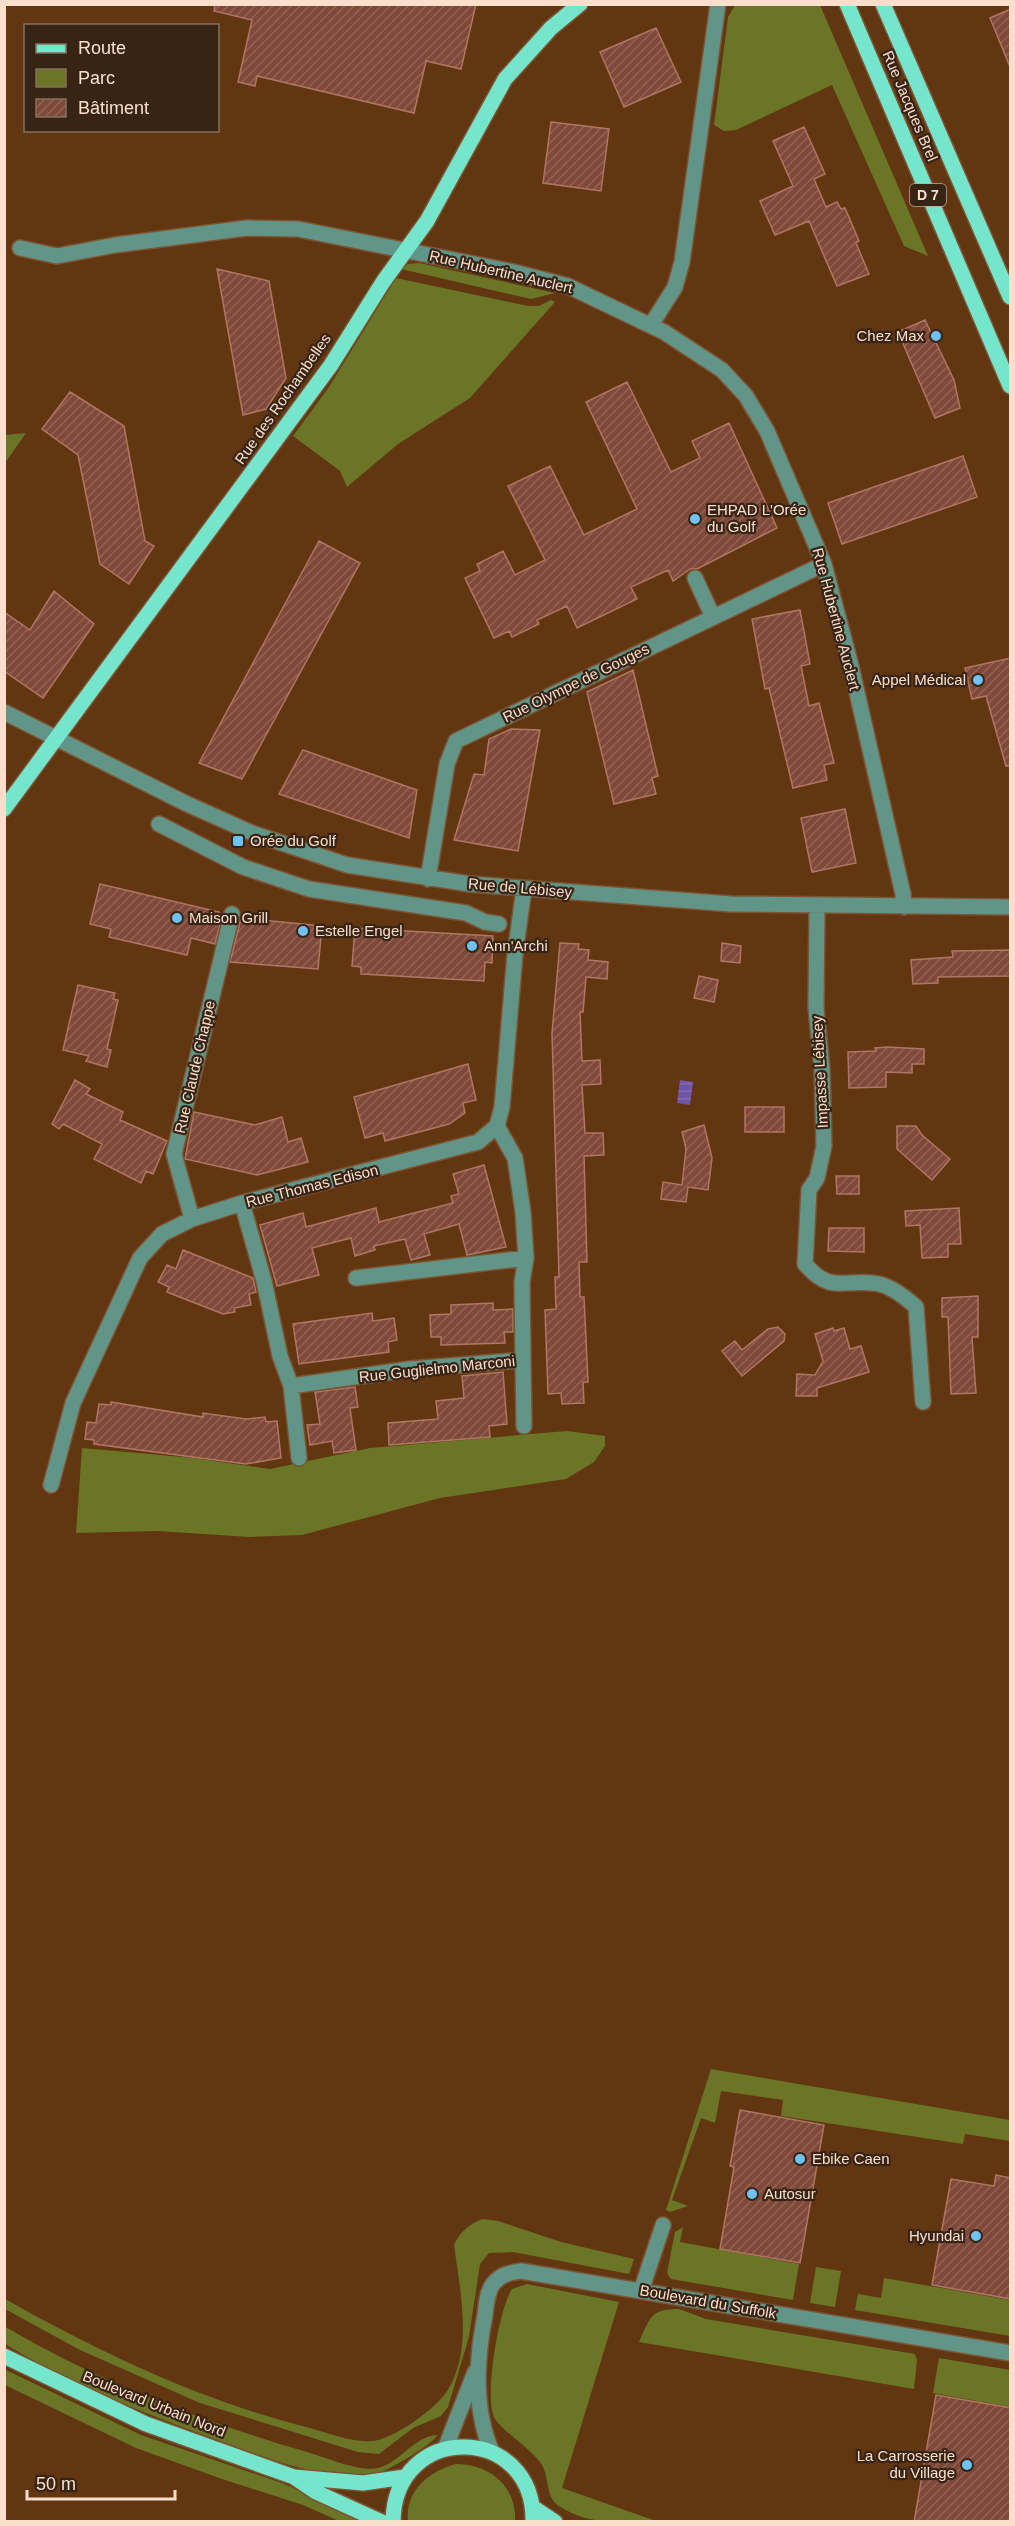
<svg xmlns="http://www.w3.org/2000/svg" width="1015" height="2526" viewBox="0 0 1015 2526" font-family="Arial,sans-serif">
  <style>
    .green { fill: #6a7526 }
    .water { fill: url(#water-rules) }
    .building { fill: url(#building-hatch); stroke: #b07664; stroke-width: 1.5 }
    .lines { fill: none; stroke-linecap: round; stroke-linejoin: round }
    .minor-casing { stroke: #7d5433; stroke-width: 18 }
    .major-casing { stroke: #7d5433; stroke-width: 18 }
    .minor { stroke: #619588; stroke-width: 15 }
    .major { stroke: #75e5cc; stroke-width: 15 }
    .poi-dot { fill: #6fc2f4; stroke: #372415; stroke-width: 2 }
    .labels { text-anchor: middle; stroke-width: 4.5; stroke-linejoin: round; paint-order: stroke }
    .shield { fill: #372415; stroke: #c0a795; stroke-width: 1.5 }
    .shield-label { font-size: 14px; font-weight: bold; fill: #fadfcc }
    .street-label { font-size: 15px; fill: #fadfcc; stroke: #372415 }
    .poi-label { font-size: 15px; fill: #fadfcc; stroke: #372415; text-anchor: start }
  </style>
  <defs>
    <pattern id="water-rules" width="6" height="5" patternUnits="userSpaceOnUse" patternTransform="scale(1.5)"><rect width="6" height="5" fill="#7054a7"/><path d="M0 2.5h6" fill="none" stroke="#856cb2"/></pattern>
    <pattern id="building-hatch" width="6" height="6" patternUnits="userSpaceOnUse" patternTransform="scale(1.5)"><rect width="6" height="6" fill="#7f4939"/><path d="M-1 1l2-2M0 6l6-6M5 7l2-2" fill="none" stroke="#926354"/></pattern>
  </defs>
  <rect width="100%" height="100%" fill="#613611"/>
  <path class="green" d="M 735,5 L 820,5 L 928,256 L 904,246 L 832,85 L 736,130 L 724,131 L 714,125 L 728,17 Z
    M 419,263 L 555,293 L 531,299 L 401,269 L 408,264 Z
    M 396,278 L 528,306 L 539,306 L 551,300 L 555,302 L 470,398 L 398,444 L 347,487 L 340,471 L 293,436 L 329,387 Z
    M 26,433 L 5,463 L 5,435 Z
    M 567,1431 L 605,1436 L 605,1446 L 594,1462 L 566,1479 L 440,1498 L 302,1535 L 250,1537 L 157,1531 L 76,1533 L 82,1448 L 194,1458 L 270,1469 L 370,1448 Z
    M 711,2069 L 1010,2120 L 1010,2141 L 965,2134 L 963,2144 L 781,2116 L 783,2100 L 721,2091 L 715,2123 L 701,2118 L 672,2200 L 688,2206 L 670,2212 L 666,2210 Z
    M 483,2219 L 498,2221 L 561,2242 L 634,2259 L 629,2274 L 513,2252 L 489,2253 L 480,2264 L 469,2337 L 448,2407 L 441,2416 L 413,2428 L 379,2454 L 358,2452 L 200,2403 L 80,2350 L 5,2309 L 5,2299 C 101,2353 202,2401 310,2428 C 328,2433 353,2443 372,2441 C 393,2440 439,2407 449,2388 C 473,2345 460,2291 454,2245 C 459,2233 470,2223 483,2219 Z
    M 683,2227 L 680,2242 L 799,2264 L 793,2300 L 671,2279 L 667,2273 L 675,2232 Z
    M 816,2267 L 841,2271 L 835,2307 L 810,2303 Z
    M 884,2278 L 1010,2300 L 1010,2336 L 855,2310 L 858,2294 L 881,2298 Z
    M 527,2284 L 619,2302 L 562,2488 L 656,2521 C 623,2522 588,2526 559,2506 C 545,2497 550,2479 542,2465 C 532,2449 499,2429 494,2417 C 484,2396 499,2308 512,2289 Z
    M 679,2309 L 706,2319 L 915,2354 L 917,2360 L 914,2389 L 639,2342 C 650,2318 650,2309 679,2309 Z
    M 4,2326 C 97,2381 201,2421 304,2451 C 325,2457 349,2468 370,2469 C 398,2469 412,2435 438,2435 C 430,2446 384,2474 369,2476 C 318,2479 263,2457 215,2439 C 143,2413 70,2384 5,2344 Z
    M 939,2358 L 1010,2370 L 1010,2407 L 933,2393 Z
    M 4,2369 L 141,2435 L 282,2483 L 368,2521 L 339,2521 L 303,2505 L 222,2479 L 136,2448 L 5,2385 Z
    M 456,2464 C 489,2464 517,2486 515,2521 L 408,2521 C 405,2491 429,2471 456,2464 Z"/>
  <path class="water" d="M 680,1080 L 693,1082 L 690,1105 L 677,1103 Z"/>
  <path class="building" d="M 215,4 L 476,4 L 461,69 L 426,61 L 414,113 L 257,76 L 255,86 L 238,82 L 252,20 L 214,11 Z
    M 1011,9 L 1011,67 L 1010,67 L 990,18 Z
    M 656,28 L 681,82 L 624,107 L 600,52 Z
    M 551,122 L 609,129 L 601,191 L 543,183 Z
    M 804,127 L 825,174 L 814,179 L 826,207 L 837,202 L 841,209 L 845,208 L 859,241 L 856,243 L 869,274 L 837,286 L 809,221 L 775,235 L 760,201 L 793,186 L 773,141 Z
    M 217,269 L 269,281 L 286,378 L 266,409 L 243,415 Z
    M 925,320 L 954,380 L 960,408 L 935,418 L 898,332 Z
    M 627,382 L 671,472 L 700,458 L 692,441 L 729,423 L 777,528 L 697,569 L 690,569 L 673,581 L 668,570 L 631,587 L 637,599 L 577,628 L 567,606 L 537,620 L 539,624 L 512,637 L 509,631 L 494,638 L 465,578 L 480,571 L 477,564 L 503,551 L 515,575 L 545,560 L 508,486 L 550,466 L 584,535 L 637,509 L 586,402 Z
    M 70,392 L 124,426 L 145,541 L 154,546 L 129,584 L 100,564 L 78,455 L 42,429 Z
    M 963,456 L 977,497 L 842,544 L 828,503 Z
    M 319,541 L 360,563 L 242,779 L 199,763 Z
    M 54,591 L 94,624 L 43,698 L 4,671 L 4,612 L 30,630 Z
    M 800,610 L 810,664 L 801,666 L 809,706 L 819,703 L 834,763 L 824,765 L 827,780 L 793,788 L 769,688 L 765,689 L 752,619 Z
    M 1011,658 L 1011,766 L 1006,766 L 986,696 L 972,699 L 965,668 Z
    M 633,670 L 658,776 L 652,778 L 656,794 L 614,804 L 587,692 Z
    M 511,729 L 540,730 L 518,851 L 454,840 L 474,774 L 484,775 L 489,739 Z
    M 303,750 L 417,790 L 409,838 L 279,794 Z
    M 845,809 L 856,863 L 812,872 L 801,818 Z
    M 100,884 L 219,912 L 218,915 L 222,916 L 215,944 L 191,938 L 187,955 L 109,937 L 111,929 L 90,924 Z
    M 241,918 L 322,926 L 318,969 L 230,962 Z
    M 355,928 L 493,936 L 492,963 L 485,962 L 484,981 L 361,974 L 361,967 L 352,966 Z
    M 560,943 L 579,944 L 578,949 L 589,950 L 588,960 L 608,962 L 607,979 L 586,977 L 583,1012 L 580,1012 L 582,1061 L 600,1060 L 601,1084 L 582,1085 L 585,1133 L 603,1133 L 604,1155 L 584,1156 L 587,1262 L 579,1262 L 580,1297 L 584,1297 L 588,1382 L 583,1382 L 584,1403 L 562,1404 L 561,1393 L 548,1394 L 545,1310 L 556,1309 L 555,1277 L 559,1277 L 552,1033 Z
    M 722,943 L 741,946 L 740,963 L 721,961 Z
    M 1011,950 L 1011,976 L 938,977 L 938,983 L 913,984 L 911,960 L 953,957 L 952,951 Z
    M 699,976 L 718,980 L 714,1002 L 694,998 Z
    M 78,985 L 115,993 L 113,999 L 118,1000 L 107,1049 L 111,1050 L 107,1067 L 86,1061 L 89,1056 L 63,1050 Z
    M 887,1047 L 924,1049 L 924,1064 L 912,1064 L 912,1073 L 886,1072 L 886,1087 L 849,1088 L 848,1052 L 876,1051 L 875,1048 Z
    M 468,1064 L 476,1100 L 463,1103 L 465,1113 L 449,1124 L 385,1141 L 383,1133 L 365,1138 L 354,1097 Z
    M 75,1080 L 90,1089 L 86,1094 L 123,1112 L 120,1120 L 167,1141 L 153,1174 L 146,1171 L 141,1183 L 94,1159 L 102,1144 L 63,1124 L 59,1129 L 52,1124 Z
    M 745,1107 L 784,1107 L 784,1132 L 745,1132 Z
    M 194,1112 L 255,1125 L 282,1117 L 288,1142 L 301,1138 L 308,1162 L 257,1175 L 185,1159 Z
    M 704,1125 L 712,1158 L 708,1190 L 688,1187 L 686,1202 L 661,1199 L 663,1182 L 682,1185 L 686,1149 L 682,1132 Z
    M 897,1126 L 916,1126 L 922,1135 L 950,1159 L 932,1180 L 897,1149 Z
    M 484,1165 L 506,1247 L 467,1255 L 459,1224 L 424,1234 L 430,1255 L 411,1260 L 405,1239 L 374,1246 L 375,1250 L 355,1256 L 351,1238 L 312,1248 L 319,1275 L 277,1286 L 260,1225 L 303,1213 L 306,1227 L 376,1208 L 379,1222 L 453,1203 L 451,1196 L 459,1194 L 453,1174 Z
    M 836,1176 L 859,1176 L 859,1194 L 837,1194 Z
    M 959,1208 L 961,1244 L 948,1244 L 948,1257 L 922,1258 L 920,1225 L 906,1226 L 905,1211 Z
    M 829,1228 L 864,1228 L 864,1252 L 828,1251 Z
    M 183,1250 L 253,1278 L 256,1292 L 249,1294 L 251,1305 L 234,1308 L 235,1312 L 223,1314 L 167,1292 L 169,1287 L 158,1282 L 167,1265 L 176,1269 Z
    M 978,1296 L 978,1337 L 972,1337 L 976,1393 L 951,1394 L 948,1317 L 942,1317 L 942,1298 Z
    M 493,1303 L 493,1310 L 513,1309 L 513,1332 L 504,1332 L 505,1343 L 441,1345 L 441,1337 L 431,1337 L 430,1315 L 451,1314 L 451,1305 Z
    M 372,1313 L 373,1321 L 394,1318 L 397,1340 L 388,1342 L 389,1352 L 299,1364 L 293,1324 Z
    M 778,1327 L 785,1334 L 784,1341 L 742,1376 L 722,1351 L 735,1341 L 742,1350 L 768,1329 Z
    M 833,1328 L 834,1331 L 844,1328 L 850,1349 L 861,1346 L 869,1372 L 817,1388 L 817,1396 L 796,1396 L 797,1374 L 815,1375 L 823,1361 L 815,1334 Z
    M 503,1372 L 507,1424 L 489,1426 L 490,1437 L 389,1445 L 388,1423 L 438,1419 L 436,1401 L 464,1398 L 462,1376 Z
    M 355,1387 L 358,1407 L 350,1408 L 356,1450 L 334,1453 L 332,1441 L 310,1445 L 307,1425 L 320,1424 L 315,1392 Z
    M 111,1402 L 203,1417 L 203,1413 L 246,1419 L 265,1417 L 266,1422 L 277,1421 L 281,1458 L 246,1464 L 94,1444 L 94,1440 L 85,1439 L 87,1422 L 96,1423 L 99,1404 L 111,1405 Z
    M 740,2110 L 824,2125 L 800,2263 L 720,2249 L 734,2167 L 730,2166 Z
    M 996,2175 L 1011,2178 L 1011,2299 L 932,2285 L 951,2179 L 994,2186 Z
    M 936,2395 L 1011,2408 L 1011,2522 L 914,2522 Z"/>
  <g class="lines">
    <g class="minor-casing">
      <path id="minor" d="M 20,248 L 57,256 L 115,245 L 247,228 L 298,229 L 514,272 L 568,286 L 664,332 L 722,370 L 746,396 L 767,431 L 824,564 L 850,662 L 903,894 L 904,907
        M 651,325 L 675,287 L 682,262 L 718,4
        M 695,578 L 713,617
        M 4,712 L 185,803 L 252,833 L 347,865 L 470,884 L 731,904 L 1010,907
        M 159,824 L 243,867 L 309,889 L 466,913 L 485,922 L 499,924
        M 428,879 L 447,764 L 456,741 L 824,564
        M 817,907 L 816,1008 L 822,1069 L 824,1146 L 817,1178 L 809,1190 L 805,1264 C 832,1296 846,1277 879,1284 C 893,1287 906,1298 916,1307 L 923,1402
        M 242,1203 L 264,1281 L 280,1356 L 291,1386 L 299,1458
        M 192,1219 L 174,1154 L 232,914
        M 356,1278 L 526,1258
        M 523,1360 L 524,1426
        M 291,1386 L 410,1369 L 523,1360 L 522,1282 L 526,1258 L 523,1212 L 515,1158 L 497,1126
        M 51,1485 L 73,1403 L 140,1258 L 162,1234 L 192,1219 L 242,1203 L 478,1142 L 497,1126 L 502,1107 L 515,954 L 524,889
        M 641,2291 L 663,2225
        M 445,2449 L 475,2372
        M 492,2452 C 473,2409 476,2360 485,2315 C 486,2306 487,2292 493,2284 C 501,2274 509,2273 521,2271 L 1010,2353"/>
    </g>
    <g class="major-casing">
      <path id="major" d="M 847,4 L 1010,386
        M 883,4 L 1010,297
        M 4,809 L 331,365 L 383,282 L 427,221 L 505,79 L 551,28 L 580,4
        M 4,2356 L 146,2424 L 294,2477 L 316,2492 L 382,2522
        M 294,2477 L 363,2483 L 405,2477
        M 534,2508 L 555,2522
        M 393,2522 C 394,2421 535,2423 533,2522"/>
    </g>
    <use href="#minor" class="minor"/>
    <use href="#major" class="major"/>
  </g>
  <g class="poi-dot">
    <circle cx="936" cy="336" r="6"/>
    <circle cx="695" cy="519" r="6"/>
    <circle cx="978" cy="680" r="6"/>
    <rect x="232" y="835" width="12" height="12" rx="3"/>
    <circle cx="177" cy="918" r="6"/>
    <circle cx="303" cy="931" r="6"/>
    <circle cx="472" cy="946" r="6"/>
    <circle cx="800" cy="2159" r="6"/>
    <circle cx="752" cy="2194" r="6"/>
    <circle cx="976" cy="2236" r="6"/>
    <circle cx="967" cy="2465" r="6"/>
  </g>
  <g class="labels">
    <rect class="shield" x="910" y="184" width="36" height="22" rx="4.5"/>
    <g class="shield-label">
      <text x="928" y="200">D 7</text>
    </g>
    <g class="street-label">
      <text transform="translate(910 106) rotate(67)" y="5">Rue Jacques Brel</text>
      <text transform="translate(501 272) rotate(13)" y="5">Rue Hubertine Auclert</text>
      <text transform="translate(283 399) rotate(-55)" y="5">Rue des Rochambelles</text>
      <text transform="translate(836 619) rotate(75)" y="5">Rue Hubertine Auclert</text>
      <text transform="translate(576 683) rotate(-26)" y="5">Rue Olympe de Gouges</text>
      <text transform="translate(520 888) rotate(5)" y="5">Rue de Lébisey</text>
      <text transform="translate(195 1067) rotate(-77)" y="5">Rue Claude Chappe</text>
      <text transform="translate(820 1072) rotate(-93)" y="5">Impasse Lébisey</text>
      <text transform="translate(312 1186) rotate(-14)" y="5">Rue Thomas Edison</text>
      <text transform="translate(437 1369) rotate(-6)" y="5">Rue Guglielmo Marconi</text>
      <text transform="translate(708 2302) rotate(10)" y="5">Boulevard du Suffolk</text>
      <text transform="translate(154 2404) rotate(22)" y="5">Boulevard Urbain Nord</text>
    </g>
    <g class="poi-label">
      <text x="924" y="341" text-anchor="end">Chez Max</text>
      <text x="707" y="515">EHPAD L'Orée<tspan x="707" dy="17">du Golf</tspan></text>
      <text x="966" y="685" text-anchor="end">Appel Médical</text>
      <text x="250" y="846">Orée du Golf</text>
      <text x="189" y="923">Maison Grill</text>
      <text x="315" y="936">Estelle Engel</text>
      <text x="484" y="951">Ann'Archi</text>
      <text x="812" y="2164">Ebike Caen</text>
      <text x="764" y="2199">Autosur</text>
      <text x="964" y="2241" text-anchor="end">Hyundai</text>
      <text x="955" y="2461" text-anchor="end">La Carrosserie<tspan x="955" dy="17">du Village</tspan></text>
    </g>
  </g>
  <rect width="1015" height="2526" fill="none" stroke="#fadfcc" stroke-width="12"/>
  <rect x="24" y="24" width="195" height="108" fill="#372415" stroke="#856f5e" stroke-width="1.5"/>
  <rect x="36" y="44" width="30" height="9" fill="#75e5cc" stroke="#856f5e" stroke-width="1.5"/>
  <text x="78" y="54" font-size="18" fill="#fadfcc">Route</text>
  <rect x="36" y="69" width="30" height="18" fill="#6a7526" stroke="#856f5e" stroke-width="1.5"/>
  <text x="78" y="84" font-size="18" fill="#fadfcc">Parc</text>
  <rect x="36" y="99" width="30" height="18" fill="url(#building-hatch)" stroke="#856f5e" stroke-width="1.5"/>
  <text x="78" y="114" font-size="18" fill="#fadfcc">Bâtiment</text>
  <path d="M27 2490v9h148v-9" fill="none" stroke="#fadfcc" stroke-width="3"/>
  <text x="36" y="2490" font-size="18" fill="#fadfcc" stroke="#372415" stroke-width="4.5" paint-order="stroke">50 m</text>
</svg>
